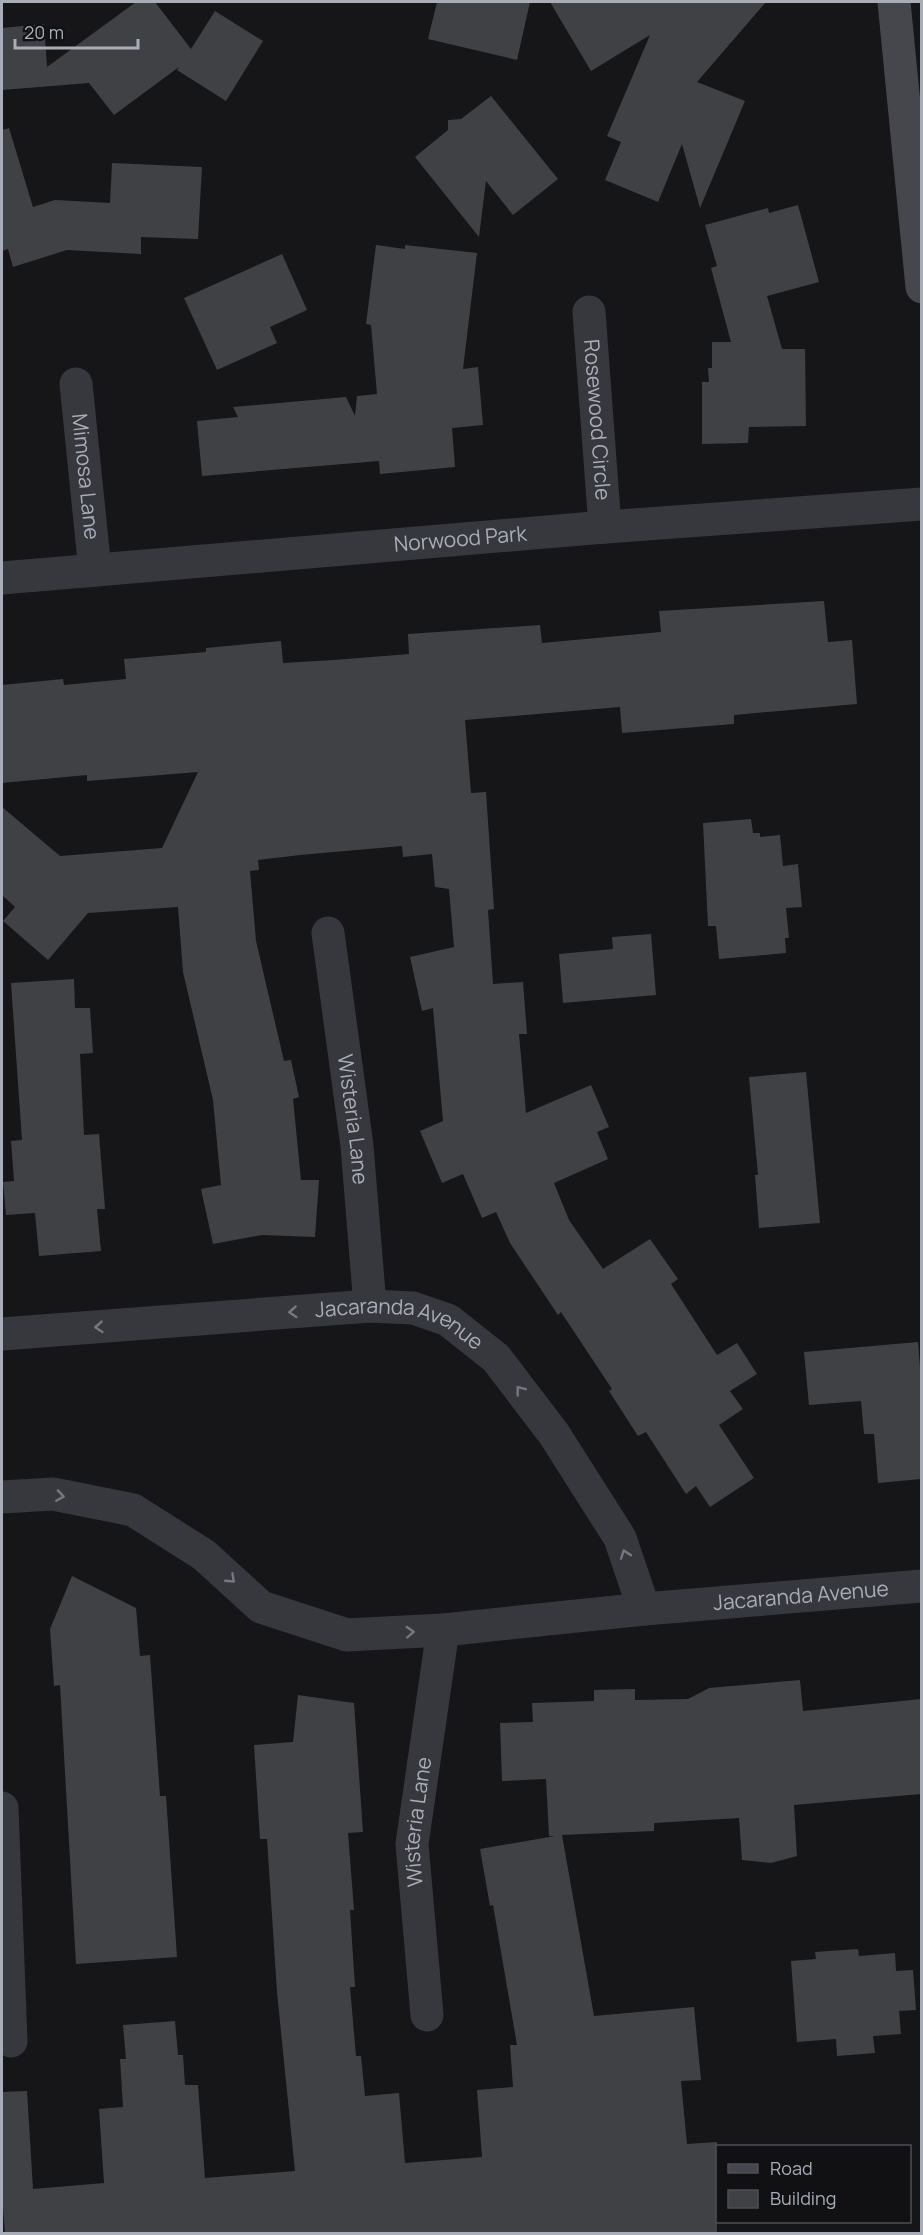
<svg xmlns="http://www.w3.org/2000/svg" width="923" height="2235" viewBox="0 0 923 2235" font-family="Manrope,sans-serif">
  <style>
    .building { fill: #404145 }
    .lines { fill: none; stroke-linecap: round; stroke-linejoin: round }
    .street { stroke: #37383d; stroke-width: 33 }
    .secondary { stroke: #45474d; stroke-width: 33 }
    .oneway { stroke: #757881 }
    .labels { text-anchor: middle; stroke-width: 6; stroke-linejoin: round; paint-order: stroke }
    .street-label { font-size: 21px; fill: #a8adb8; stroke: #111113 }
  </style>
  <rect width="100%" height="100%" fill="#161618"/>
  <path class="building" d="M 136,2 L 155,2 L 191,49 L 215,11 L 263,41 L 226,101 L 177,70 L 179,67 L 114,115 L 89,83 L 2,90 L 2,28 L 44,24 L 47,67 Z
    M 437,2 L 530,2 L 517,60 L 428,39 Z
    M 550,2 L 766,2 L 697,82 L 745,101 L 700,208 L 682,144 L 658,202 L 605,180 L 621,142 L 607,136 L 650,35 L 591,71 Z
    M 491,96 L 558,179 L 513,215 L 486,181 L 479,237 L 415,157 L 448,130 L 448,120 L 461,119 Z
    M 9,128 L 33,207 L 55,200 L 110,203 L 112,163 L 202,167 L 198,239 L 141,237 L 141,254 L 67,250 L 13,267 L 8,249 L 2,251 L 2,130 Z
    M 798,205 L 819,282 L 767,296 L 782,349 L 805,349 L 806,426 L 749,427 L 748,443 L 702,444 L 702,382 L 709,382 L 708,368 L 712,368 L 712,342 L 731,342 L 711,268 L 717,266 L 705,225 L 768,208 L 769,213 Z
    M 376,245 L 405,249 L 405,245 L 477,253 L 463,369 L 478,367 L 483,425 L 452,428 L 455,467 L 380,474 L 379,461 L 202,476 L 197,421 L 238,417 L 233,407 L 346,397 L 355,416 L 357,396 L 377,394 L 371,325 L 366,324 Z
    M 282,254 L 307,310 L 270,327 L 277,343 L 217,370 L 184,298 Z
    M 824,601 L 828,642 L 852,640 L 857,704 L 734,715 L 734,724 L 622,733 L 620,707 L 465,720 L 471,793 L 486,792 L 494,909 L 488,910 L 493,984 L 523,982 L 527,1034 L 519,1034 L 526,1113 L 591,1085 L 609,1127 L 597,1132 L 608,1159 L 554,1183 L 569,1220 L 603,1269 L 650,1239 L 678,1279 L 671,1284 L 717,1355 L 737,1343 L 757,1374 L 730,1391 L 743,1409 L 719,1425 L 754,1478 L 710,1507 L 696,1486 L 686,1494 L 646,1432 L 638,1436 L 609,1391 L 612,1389 L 561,1312 L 558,1315 L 510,1243 L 496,1212 L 482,1218 L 463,1174 L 442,1183 L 420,1131 L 443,1121 L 433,1008 L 422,1011 L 410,957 L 454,947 L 449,889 L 435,887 L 432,854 L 403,857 L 402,846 L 300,855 L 258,860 L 259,870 L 250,871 L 256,941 L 284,1061 L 291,1060 L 299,1097 L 293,1099 L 301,1180 L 319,1180 L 315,1237 L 262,1235 L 213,1244 L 201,1189 L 221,1185 L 213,1100 L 183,972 L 178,907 L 88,913 L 48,960 L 3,921 L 15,907 L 2,895 L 2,807 L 60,856 L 162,848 L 198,772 L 87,781 L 87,775 L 2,783 L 2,685 L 63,679 L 64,685 L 126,679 L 124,659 L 206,652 L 206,648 L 281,641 L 283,663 L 334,660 L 409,654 L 408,634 L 540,625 L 542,643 L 661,632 L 659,611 Z
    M 751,819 L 753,833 L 760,833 L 760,837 L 780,835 L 783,866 L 798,864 L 802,907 L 786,908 L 789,938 L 785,938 L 786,953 L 719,959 L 716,926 L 708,926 L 703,823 Z
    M 651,934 L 656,995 L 563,1003 L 559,954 L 613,949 L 612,937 Z
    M 74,979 L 75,1008 L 90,1008 L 93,1053 L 80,1054 L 84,1135 L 99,1134 L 105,1209 L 97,1209 L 101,1251 L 39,1256 L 35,1213 L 6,1215 L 3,1182 L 14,1181 L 11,1141 L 22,1140 L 11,983 Z
    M 806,1072 L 820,1223 L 759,1228 L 755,1175 L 758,1175 L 749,1077 Z
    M 918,1342 L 921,1380 L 921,1479 L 878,1483 L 874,1434 L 864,1434 L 861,1401 L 809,1405 L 804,1352 Z
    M 72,1576 L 136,1608 L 140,1656 L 150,1655 L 160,1796 L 166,1796 L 177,1957 L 76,1964 L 60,1685 L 54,1686 L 50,1629 Z
    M 800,1680 L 803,1711 L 921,1699 L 921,1794 L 794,1805 L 797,1856 L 771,1863 L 742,1860 L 739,1818 L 654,1823 L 654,1831 L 562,1835 L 594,2016 L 694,2007 L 701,2080 L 681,2081 L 687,2144 L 717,2142 L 717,2234 L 5,2234 L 2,2194 L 2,2092 L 27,2091 L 33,2189 L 104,2183 L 99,2109 L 123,2107 L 120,2059 L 126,2059 L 123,2025 L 175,2021 L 178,2055 L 183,2055 L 185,2085 L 198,2085 L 205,2178 L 295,2171 L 277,1992 L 267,1839 L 260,1839 L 254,1745 L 293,1742 L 298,1695 L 354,1703 L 363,1832 L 348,1833 L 354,1910 L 350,1910 L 355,1987 L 350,1987 L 356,2056 L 361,2056 L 365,2096 L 399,2093 L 405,2163 L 482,2157 L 477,2090 L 513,2087 L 510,2045 L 517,2045 L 493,1905 L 490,1906 L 480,1849 L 555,1836 L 549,1836 L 546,1779 L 502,1781 L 500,1723 L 533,1722 L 532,1703 L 594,1701 L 594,1690 L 635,1689 L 635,1700 L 688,1699 L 709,1688 Z
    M 858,1949 L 859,1956 L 895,1953 L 896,1971 L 913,1970 L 916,2010 L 899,2011 L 901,2034 L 873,2036 L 875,2053 L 837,2056 L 836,2039 L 797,2042 L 791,1961 L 816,1959 L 815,1952 Z"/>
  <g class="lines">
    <g class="street">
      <path id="s1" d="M 589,312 L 605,527"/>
      <path id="s2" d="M 76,384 L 95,570"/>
      <path id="s3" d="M 2,578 L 605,527 L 922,504"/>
      <path id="s4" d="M 328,933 L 357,1146 L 370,1306"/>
      <path id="s5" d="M 2,1334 L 370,1306 L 413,1308 L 448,1320 L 496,1358 L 554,1434 L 620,1538 L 644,1609"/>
      <path id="s6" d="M 2,1497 L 53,1494 L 133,1510 L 204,1555 L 261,1607 L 347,1635 L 443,1630 L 644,1609 L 922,1586"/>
      <path d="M 2,1808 L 11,2041"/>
      <path id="s7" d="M 427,2015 L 412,1844 L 443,1630"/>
    </g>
    <path class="secondary" d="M 894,2 L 922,287"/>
  </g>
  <defs><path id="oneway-chevron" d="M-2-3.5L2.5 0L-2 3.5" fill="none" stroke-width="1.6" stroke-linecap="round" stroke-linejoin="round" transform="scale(1.5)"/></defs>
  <g class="oneway">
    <use href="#oneway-chevron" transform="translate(293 1312) rotate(176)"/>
    <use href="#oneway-chevron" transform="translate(99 1327) rotate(176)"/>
    <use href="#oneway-chevron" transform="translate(520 1390) rotate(-128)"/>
    <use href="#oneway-chevron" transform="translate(60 1496) rotate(9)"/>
    <use href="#oneway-chevron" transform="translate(625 1554) rotate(-109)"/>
    <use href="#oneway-chevron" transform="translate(231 1579) rotate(43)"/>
    <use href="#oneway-chevron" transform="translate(410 1632) rotate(-3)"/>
  </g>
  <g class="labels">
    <g class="street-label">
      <text dy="7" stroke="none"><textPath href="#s1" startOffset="108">Rosewood Circle</textPath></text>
      <text dy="7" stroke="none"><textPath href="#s2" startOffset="93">Mimosa Lane</textPath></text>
      <text dy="7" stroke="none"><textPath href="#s3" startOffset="460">Norwood Park</textPath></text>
      <text dy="7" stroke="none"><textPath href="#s4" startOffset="188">Wisteria Lane</textPath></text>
      <text dy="7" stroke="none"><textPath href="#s5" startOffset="402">Jacaranda Avenue</textPath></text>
      <text dy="7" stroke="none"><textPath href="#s6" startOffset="840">Jacaranda Avenue</textPath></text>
      <text dy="7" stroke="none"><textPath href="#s7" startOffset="194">Wisteria Lane</textPath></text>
    </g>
  </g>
  <rect width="923" height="2235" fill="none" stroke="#a8adb8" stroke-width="6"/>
  <rect x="716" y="2145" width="195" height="78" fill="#111113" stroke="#4d4f55" stroke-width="1.5"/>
  <rect x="728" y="2164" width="30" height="9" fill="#45474d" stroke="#4d4f55" stroke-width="1.5"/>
  <text x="770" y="2175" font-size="18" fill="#a8adb8">Road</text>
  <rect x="728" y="2190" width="30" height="18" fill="#404145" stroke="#4d4f55" stroke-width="1.5"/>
  <text x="770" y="2205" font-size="18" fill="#a8adb8">Building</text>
  <path d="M15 39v9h123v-9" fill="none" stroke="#a8adb8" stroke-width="3"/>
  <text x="24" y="39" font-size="18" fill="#a8adb8" stroke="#111113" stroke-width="4.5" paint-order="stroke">20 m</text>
</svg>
